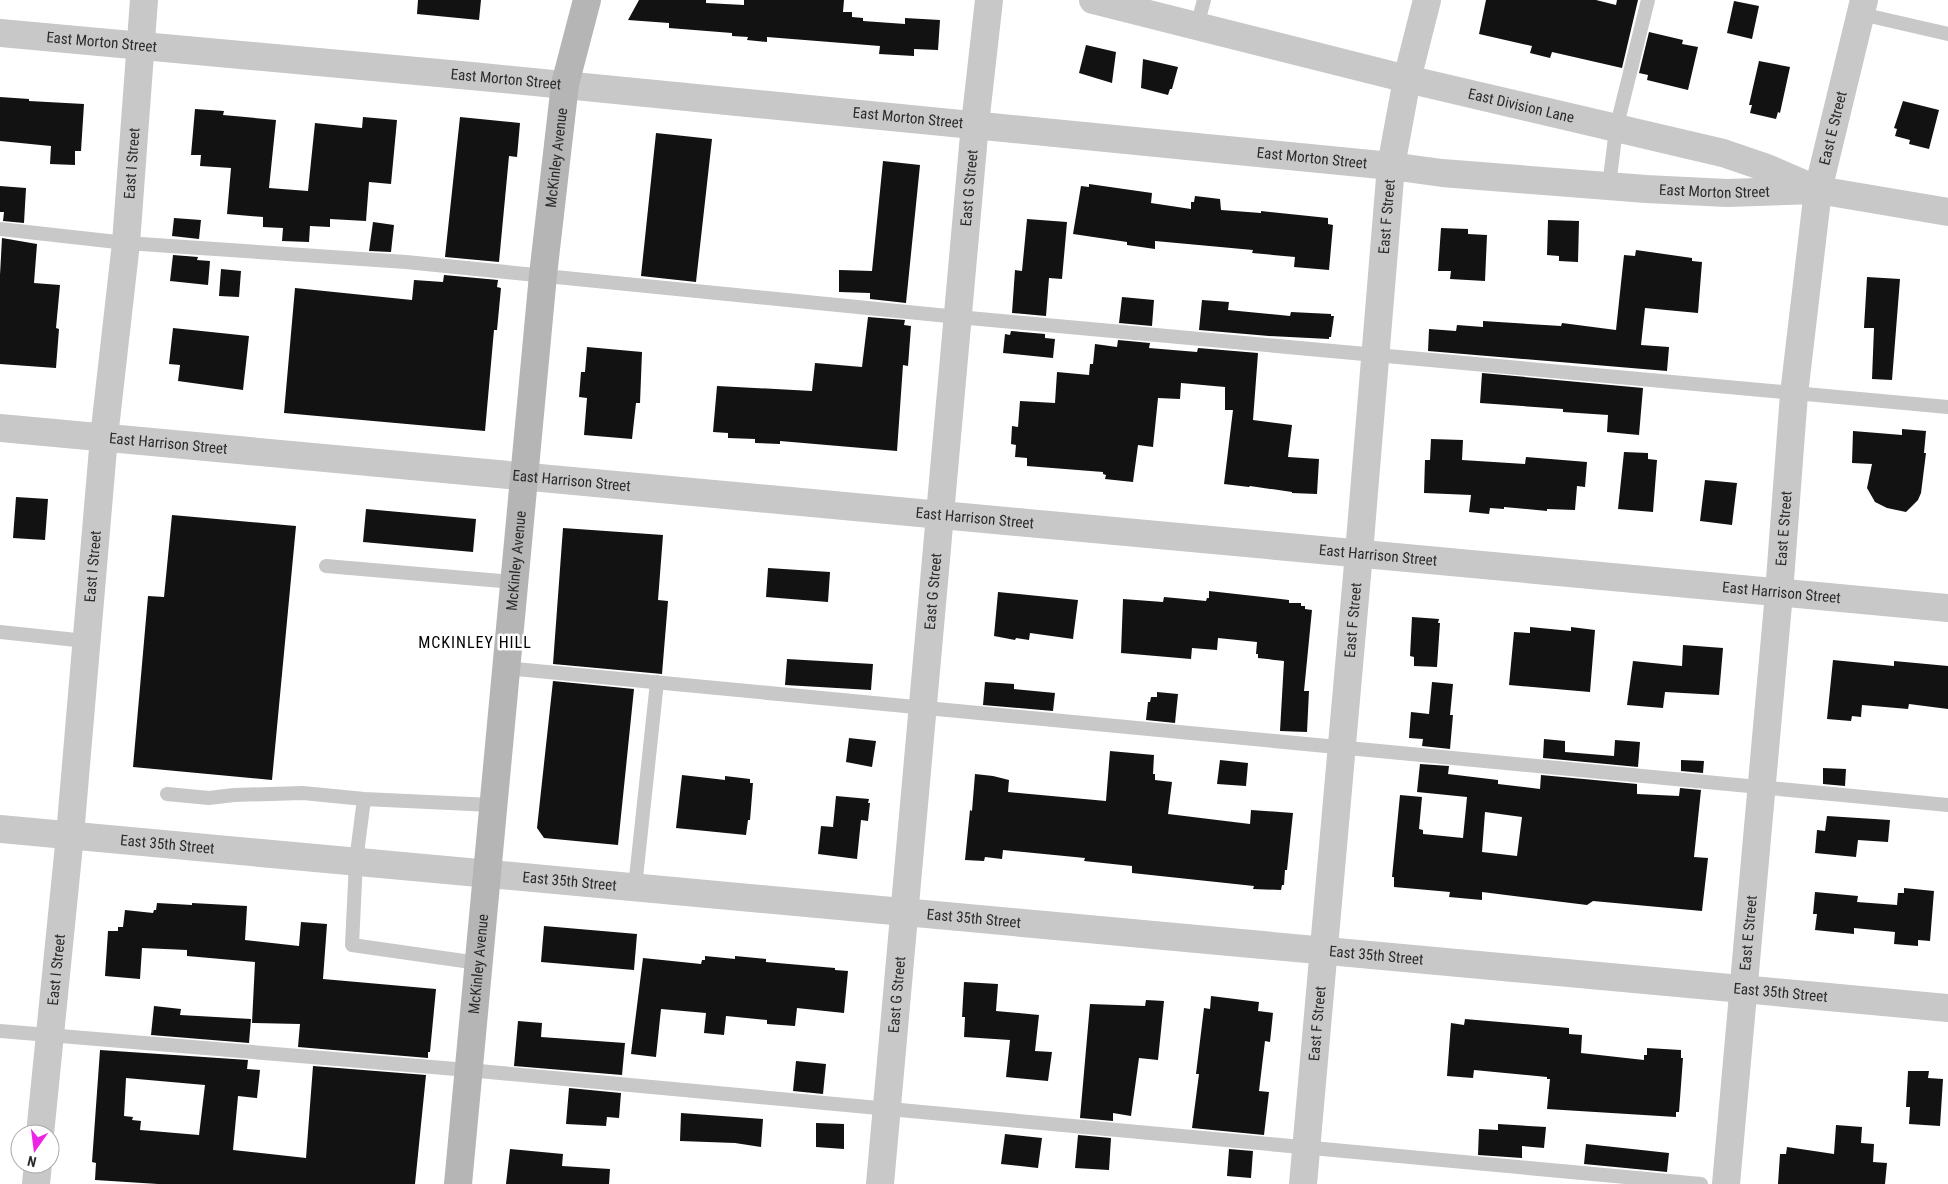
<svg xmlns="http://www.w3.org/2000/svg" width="1948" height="1184" viewBox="0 0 1948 1184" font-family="'Roboto Condensed',sans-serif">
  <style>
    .building { fill: #121212; fill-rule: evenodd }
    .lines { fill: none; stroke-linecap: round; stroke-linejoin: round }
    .lane { stroke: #c8c8c8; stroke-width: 14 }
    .street { stroke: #c8c8c8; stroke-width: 28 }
    .secondary { stroke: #b5b5b5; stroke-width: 28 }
    .labels { text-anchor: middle; stroke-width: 5; stroke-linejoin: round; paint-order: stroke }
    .street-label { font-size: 15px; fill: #2b2b2b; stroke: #fff }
    .neighbourhood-label { font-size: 16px; letter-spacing: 1px; fill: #000; stroke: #fff }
  </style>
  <rect width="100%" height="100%" fill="#fff"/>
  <path class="building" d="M 418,0 L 481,0 L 479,20 L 417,14 Z
    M 639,0 L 706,0 L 706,3 L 744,5 L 744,0 L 844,0 L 843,12 L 852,12 L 852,17 L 863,18 L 863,21 L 905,24 L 905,18 L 940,20 L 938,50 L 914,49 L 914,56 L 879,54 L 880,46 L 767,37 L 767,42 L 747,40 L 748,37 L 732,36 L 732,33 L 669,28 L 669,23 L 628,20 Z
    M 1486,0 L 1596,0 L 1616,5 L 1617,0 L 1638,0 L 1622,68 L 1552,52 L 1550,58 L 1530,53 L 1532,46 L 1479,34 Z
    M 1734,1 L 1759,6 L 1752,39 L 1727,33 Z
    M 1649,32 L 1683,40 L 1682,44 L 1698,47 L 1688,90 L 1647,80 L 1648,75 L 1639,73 Z
    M 1086,45 L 1116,52 L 1112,83 L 1079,73 Z
    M 1143,59 L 1178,67 L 1172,89 L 1170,89 L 1168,95 L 1141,88 Z
    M 1759,61 L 1790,67 L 1780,113 L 1778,112 L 1776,119 L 1750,113 L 1752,105 L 1749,105 Z
    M 0,97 L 29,99 L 29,101 L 84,104 L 81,151 L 75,151 L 75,165 L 50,164 L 51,146 L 0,141 Z
    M 1903,101 L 1939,110 L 1929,149 L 1909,144 L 1910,140 L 1895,136 L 1897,129 L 1894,128 Z
    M 195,109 L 224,111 L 223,115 L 276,120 L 269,188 L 308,191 L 315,123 L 362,128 L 363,117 L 397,120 L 391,184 L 369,182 L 366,221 L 330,219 L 330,227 L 310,226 L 309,242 L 282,241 L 283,228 L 263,227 L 263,217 L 227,214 L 231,168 L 200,166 L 201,155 L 191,155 Z
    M 460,117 L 520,123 L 517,157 L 509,156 L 499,262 L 445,257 Z
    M 656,133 L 712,139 L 696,282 L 641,276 Z
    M 883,161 L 920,165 L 906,303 L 870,299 L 870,293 L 839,292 L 839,270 L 872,271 Z
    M 1089,184 L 1152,193 L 1151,203 L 1191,209 L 1191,202 L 1194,202 L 1195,196 L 1220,199 L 1221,210 L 1261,213 L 1261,211 L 1328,218 L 1328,224 L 1333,225 L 1329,270 L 1294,267 L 1295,257 L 1252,253 L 1253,250 L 1155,241 L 1155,249 L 1127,245 L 1127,242 L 1073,234 L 1081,186 L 1089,187 Z
    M 0,186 L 26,188 L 24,223 L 3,221 L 4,212 L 0,212 Z
    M 174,218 L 201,220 L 199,239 L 172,236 Z
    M 1027,219 L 1067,222 L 1062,279 L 1049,278 L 1046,316 L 1012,313 L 1015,270 L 1022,271 Z
    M 1548,220 L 1579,221 L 1578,262 L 1559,261 L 1559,256 L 1547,255 Z
    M 373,222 L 394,225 L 391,252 L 369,251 Z
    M 1441,228 L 1468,229 L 1468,234 L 1487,235 L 1485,281 L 1450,279 L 1451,271 L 1438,271 Z
    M 2,238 L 37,244 L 34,283 L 60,285 L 56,328 L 59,329 L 56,368 L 0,364 L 0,275 Z
    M 1636,250 L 1692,258 L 1692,261 L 1702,262 L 1698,313 L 1645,308 L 1641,345 L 1669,347 L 1667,371 L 1428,351 L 1429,329 L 1456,331 L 1457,325 L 1483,327 L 1483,321 L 1561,326 L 1562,323 L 1616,330 L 1624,255 L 1635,256 Z
    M 173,255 L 198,257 L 197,260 L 210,261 L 208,285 L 170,281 Z
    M 221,269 L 241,271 L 239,297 L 219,296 Z
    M 444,275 L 498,280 L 497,287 L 501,288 L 497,330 L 494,330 L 485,431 L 284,413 L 295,288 L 412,300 L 414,280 L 443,282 Z
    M 1867,277 L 1900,279 L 1892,380 L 1872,379 L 1874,328 L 1864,328 Z
    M 1122,297 L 1154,300 L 1152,326 L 1119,323 Z
    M 1202,300 L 1229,302 L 1228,310 L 1290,316 L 1291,312 L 1331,314 L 1331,316 L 1334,316 L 1331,337 L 1329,337 L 1329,339 L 1269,336 L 1199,330 Z
    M 868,317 L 905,320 L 904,325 L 911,326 L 908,366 L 903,365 L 897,451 L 780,441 L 780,444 L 755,443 L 755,439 L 728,438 L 728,433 L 713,432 L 717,386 L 812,391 L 815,363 L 862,367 Z
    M 173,328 L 249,336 L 243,390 L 178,381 L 180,365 L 169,364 Z
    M 1011,331 L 1045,334 L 1045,338 L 1055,339 L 1053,358 L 1003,353 L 1005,334 L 1010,335 Z
    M 1118,340 L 1150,343 L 1149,348 L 1197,352 L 1198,348 L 1258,353 L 1253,420 L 1292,425 L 1288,457 L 1319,459 L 1317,494 L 1292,493 L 1292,492 L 1250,486 L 1249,487 L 1224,484 L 1233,410 L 1225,410 L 1225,387 L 1181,383 L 1180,399 L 1158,398 L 1153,447 L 1138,445 L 1133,482 L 1105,479 L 1106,475 L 1103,474 L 1103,472 L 1027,466 L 1027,458 L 1015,457 L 1016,445 L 1011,444 L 1012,426 L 1018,427 L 1020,401 L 1055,403 L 1057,372 L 1089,375 L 1090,364 L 1093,364 L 1095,344 L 1117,347 Z
    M 587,347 L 642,352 L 640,403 L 636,403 L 632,439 L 584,435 L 587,398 L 579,397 L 581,372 L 585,372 Z
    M 1482,373 L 1643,388 L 1639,435 L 1607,432 L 1608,415 L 1563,412 L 1563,409 L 1480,403 Z
    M 1902,429 L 1926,431 L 1924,453 L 1926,453 L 1921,493 L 1918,500 L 1906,512 L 1887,508 L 1875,502 L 1867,488 L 1872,464 L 1852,463 L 1853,431 L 1902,435 Z
    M 1431,439 L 1463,440 L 1462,460 L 1525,464 L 1526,457 L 1587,462 L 1585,487 L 1577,486 L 1575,510 L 1547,509 L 1547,511 L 1504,507 L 1504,509 L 1490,508 L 1489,514 L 1469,512 L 1471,495 L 1424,493 L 1425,460 L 1430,460 Z
    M 1624,452 L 1648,453 L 1648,459 L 1657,460 L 1653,512 L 1618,509 Z
    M 1705,480 L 1737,483 L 1732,525 L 1700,521 Z
    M 16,497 L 48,499 L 45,540 L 13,538 Z
    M 366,509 L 476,519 L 473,552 L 363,542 Z
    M 172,515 L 296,526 L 272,780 L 133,767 L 148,596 L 164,597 Z
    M 563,528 L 663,535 L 658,600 L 668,601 L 662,674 L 553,664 Z
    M 768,568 L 830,572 L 828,602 L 766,597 Z
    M 1209,591 L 1289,600 L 1289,603 L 1301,603 L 1301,606 L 1305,606 L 1305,609 L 1312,610 L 1304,691 L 1309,691 L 1307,732 L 1280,731 L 1284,661 L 1258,658 L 1258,654 L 1256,654 L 1257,642 L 1218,638 L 1217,650 L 1192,648 L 1191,659 L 1121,653 L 1123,599 L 1163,602 L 1164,597 L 1206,601 L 1207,598 L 1209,598 Z
    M 998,592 L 1078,600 L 1073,639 L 1030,633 L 1029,640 L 1016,638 L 1015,640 L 994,636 Z
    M 1412,617 L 1439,619 L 1438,623 L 1440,623 L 1437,667 L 1414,666 L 1414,657 L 1410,656 Z
    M 1530,627 L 1571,631 L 1571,627 L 1595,630 L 1590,692 L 1509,685 L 1514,632 L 1530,633 Z
    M 1683,645 L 1723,648 L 1719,695 L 1665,692 L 1663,708 L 1627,705 L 1633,661 L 1682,666 Z
    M 787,659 L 873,664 L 871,690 L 785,685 Z
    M 1833,660 L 1894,666 L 1894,661 L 1948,666 L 1948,709 L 1909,704 L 1908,709 L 1862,705 L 1861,717 L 1852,716 L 1851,721 L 1827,719 Z
    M 553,681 L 634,689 L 618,845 L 544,838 L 537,828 Z
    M 985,682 L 1014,684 L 1014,689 L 1055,693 L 1053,711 L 983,705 Z
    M 1432,682 L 1453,684 L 1450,715 L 1453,715 L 1450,749 L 1422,746 L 1423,739 L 1409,738 L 1411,712 L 1429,714 Z
    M 1157,692 L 1178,694 L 1175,723 L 1146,720 L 1148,702 L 1150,702 L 1151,697 L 1157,697 Z
    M 849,738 L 876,741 L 872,767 L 846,762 Z
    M 1544,739 L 1565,741 L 1565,752 L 1614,756 L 1615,740 L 1640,742 L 1638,767 L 1543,758 Z
    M 1110,751 L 1154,755 L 1153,774 L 1155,774 L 1155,780 L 1172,782 L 1168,814 L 1250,824 L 1251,810 L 1293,813 L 1287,870 L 1285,870 L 1284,885 L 1282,885 L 1281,890 L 1253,889 L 1254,886 L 1132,873 L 1132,866 L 1084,861 L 1085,858 L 1003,850 L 1002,859 L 985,857 L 984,861 L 965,860 L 970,810 L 972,811 L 975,774 L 993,776 L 1009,780 L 1008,792 L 1106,801 Z
    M 1220,760 L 1248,763 L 1246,786 L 1217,784 Z
    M 1681,760 L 1704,761 L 1703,773 L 1681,771 Z
    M 1420,764 L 1449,766 L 1448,774 L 1498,780 L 1498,784 L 1540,789 L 1541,775 L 1637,784 L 1637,794 L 1679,796 L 1680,788 L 1701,790 L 1694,857 L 1708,858 L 1702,911 L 1593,901 L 1587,905 L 1482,892 L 1482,900 L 1449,897 L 1450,892 L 1394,887 L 1394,877 L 1392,877 L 1400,795 L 1422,797 L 1419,829 L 1423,830 L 1423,834 L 1463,838 L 1467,797 L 1417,792 ZM 1485,812 L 1522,817 L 1517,856 L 1482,852 Z
    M 1823,768 L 1846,769 L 1845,786 L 1823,784 Z
    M 682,775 L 725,780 L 725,776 L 750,779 L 750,783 L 753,783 L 750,820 L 748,820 L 746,835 L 676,828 Z
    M 836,796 L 869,799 L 868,803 L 870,803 L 868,821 L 861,820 L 857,859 L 818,854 L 821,826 L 833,827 Z
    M 1827,816 L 1890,820 L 1888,842 L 1858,840 L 1856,857 L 1815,853 L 1817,830 L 1825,831 Z
    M 1904,888 L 1934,891 L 1930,941 L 1918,940 L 1918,946 L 1894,944 L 1895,932 L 1854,928 L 1854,934 L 1815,930 L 1817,914 L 1813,914 L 1815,892 L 1858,896 L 1857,902 L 1897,905 L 1898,893 L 1904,893 Z
    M 157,903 L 192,905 L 192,903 L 247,906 L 245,940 L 299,946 L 301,922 L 327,924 L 323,979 L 436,989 L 430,1052 L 428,1052 L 428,1058 L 298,1047 L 300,1024 L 252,1023 L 255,962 L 187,956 L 187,950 L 142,948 L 140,979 L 105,976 L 108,931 L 118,931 L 118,927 L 123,927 L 125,910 L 153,913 L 154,910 L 156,910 Z
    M 544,926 L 637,934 L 634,970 L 541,962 Z
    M 705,956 L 735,959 L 735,956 L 766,959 L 766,962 L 835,968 L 835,970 L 848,971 L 844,1013 L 797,1008 L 795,1026 L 767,1024 L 767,1020 L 726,1016 L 724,1035 L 704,1033 L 706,1013 L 661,1009 L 656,1057 L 631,1054 L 643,958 L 701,964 L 702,960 L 705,960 Z
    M 964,982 L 998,984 L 996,1011 L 1039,1015 L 1035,1051 L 1052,1052 L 1048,1081 L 1006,1077 L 1010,1040 L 964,1037 L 965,1017 L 962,1017 Z
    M 1211,996 L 1259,1002 L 1258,1011 L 1273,1013 L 1270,1042 L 1265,1041 L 1259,1091 L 1269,1092 L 1264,1135 L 1192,1128 L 1199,1074 L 1196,1074 L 1204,1008 L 1210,1009 Z
    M 1146,1000 L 1164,1001 L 1158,1060 L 1139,1058 L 1131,1116 L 1113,1113 L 1113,1121 L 1080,1118 L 1090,1004 L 1145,1006 Z
    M 154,1006 L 181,1009 L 180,1015 L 251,1019 L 249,1043 L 151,1035 Z
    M 1465,1019 L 1569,1028 L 1569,1034 L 1582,1035 L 1581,1053 L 1644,1060 L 1644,1055 L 1647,1055 L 1647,1048 L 1681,1050 L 1681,1058 L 1683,1058 L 1679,1112 L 1676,1112 L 1676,1117 L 1547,1109 L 1550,1079 L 1547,1079 L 1547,1077 L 1474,1070 L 1473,1078 L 1447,1076 L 1451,1023 L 1464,1025 Z
    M 518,1021 L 542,1023 L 541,1037 L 625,1043 L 622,1075 L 514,1066 Z
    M 100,1050 L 248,1060 L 247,1069 L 260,1070 L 257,1098 L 238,1096 L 233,1150 L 306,1158 L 313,1066 L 426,1075 L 415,1184 L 158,1184 L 95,1180 L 96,1163 L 92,1162 ZM 126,1078 L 205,1085 L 199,1135 L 140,1130 L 141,1121 L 132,1120 L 133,1117 L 124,1116 Z
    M 796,1061 L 826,1064 L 823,1094 L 793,1091 Z
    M 1908,1071 L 1929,1071 L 1928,1078 L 1943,1079 L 1940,1126 L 1909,1124 L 1910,1107 L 1906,1107 Z
    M 569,1088 L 621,1093 L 619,1118 L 607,1117 L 606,1126 L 566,1124 Z
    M 681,1113 L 763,1119 L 761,1147 L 735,1143 L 680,1141 Z
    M 816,1123 L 844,1124 L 844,1149 L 816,1147 Z
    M 1498,1124 L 1546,1127 L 1544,1148 L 1522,1146 L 1522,1158 L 1478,1155 L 1479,1129 L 1498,1130 Z
    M 1836,1125 L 1862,1127 L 1861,1143 L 1874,1144 L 1873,1162 L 1887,1163 L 1885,1184 L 1778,1184 L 1780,1154 L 1786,1154 L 1787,1147 L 1834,1154 Z
    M 1005,1134 L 1042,1138 L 1038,1168 L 1001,1164 Z
    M 1078,1135 L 1111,1138 L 1109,1170 L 1075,1168 Z
    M 1586,1144 L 1669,1153 L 1667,1172 L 1584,1164 Z
    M 510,1149 L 563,1154 L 562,1166 L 610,1169 L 609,1184 L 506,1184 Z
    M 1229,1149 L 1253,1151 L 1251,1178 L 1227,1176 Z"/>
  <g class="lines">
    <path class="lane" d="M 1861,14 L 1948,34
      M 1197,26 L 1204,0
      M 1609,186 L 1616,129 L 1648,0
      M 0,229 L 126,243 L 406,262 L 958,317 L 1948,407
      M 326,566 L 513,582
      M 0,632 L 86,641
      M 505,668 L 1948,805
      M 167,794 L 209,798 L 234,795 L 303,793 L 364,799 L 492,805
      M 364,799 L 356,861 L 352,945 L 478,963
      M 635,887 L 657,682
      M 0,1031 L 468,1070 L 1701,1184"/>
    <g class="street">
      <path id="s1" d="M 1093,0 L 1407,79 L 1723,153 L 1767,168 L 1818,190 L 1948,212"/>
      <path id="s2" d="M 0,33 C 464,74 927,119 1391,166 L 1442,173 L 1646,189 L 1727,193 L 1818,190"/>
      <path id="s3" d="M 0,428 L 1948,608"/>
      <path id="s4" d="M 0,829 L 1948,1008"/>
      <path id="s5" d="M 40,1134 L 70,835 L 104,437 L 126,243 L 144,0"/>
      <path d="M 36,1184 L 38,1164"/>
      <path id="s6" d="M 880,1184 L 975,124 L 989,0"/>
      <path id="s7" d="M 1303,1184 L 1359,553 L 1391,166 L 1407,79 L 1427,0"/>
      <path id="s8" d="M 1726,1184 L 1779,593 L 1794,394 L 1818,190 L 1864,0"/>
    </g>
    <path class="secondary" id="s9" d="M 458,1184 L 543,275 L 565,84 L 587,0"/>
  </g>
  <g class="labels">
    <g class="street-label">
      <text dy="5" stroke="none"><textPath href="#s2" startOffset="102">East Morton Street</textPath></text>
      <text dy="5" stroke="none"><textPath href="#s2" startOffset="508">East Morton Street</textPath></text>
      <text dy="5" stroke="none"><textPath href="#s1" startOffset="441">East Division Lane</textPath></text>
      <text dy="5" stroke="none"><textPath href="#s2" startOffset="912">East Morton Street</textPath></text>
      <text dy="5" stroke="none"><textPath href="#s8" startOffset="1062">East E Street</textPath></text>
      <text dy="5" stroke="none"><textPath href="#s9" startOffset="1031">McKinley Avenue</textPath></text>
      <text dy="5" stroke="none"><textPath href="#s2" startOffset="1318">East Morton Street</textPath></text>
      <text dy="5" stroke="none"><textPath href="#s5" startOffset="975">East I Street</textPath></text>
      <text dy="5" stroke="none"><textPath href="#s6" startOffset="1000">East G Street</textPath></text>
      <text dy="5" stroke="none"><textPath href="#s2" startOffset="1722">East Morton Street</textPath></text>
      <text dy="5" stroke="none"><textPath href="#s7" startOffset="971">East F Street</textPath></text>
      <text dy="5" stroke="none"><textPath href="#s3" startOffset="169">East Harrison Street</textPath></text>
      <text dy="5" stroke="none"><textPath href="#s3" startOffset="574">East Harrison Street</textPath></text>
      <text dy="5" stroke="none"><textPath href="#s3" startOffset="979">East Harrison Street</textPath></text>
      <text dy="5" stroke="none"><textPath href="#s8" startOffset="658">East E Street</textPath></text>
      <text dy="5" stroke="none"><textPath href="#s3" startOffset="1384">East Harrison Street</textPath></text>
      <text dy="5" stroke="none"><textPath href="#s9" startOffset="626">McKinley Avenue</textPath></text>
      <text dy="5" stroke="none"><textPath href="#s5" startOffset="570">East I Street</textPath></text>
      <text dy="5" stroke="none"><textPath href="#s6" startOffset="595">East G Street</textPath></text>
      <text dy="5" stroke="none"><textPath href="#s3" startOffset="1789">East Harrison Street</textPath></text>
      <text dy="5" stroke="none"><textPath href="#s7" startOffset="566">East F Street</textPath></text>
      <text dy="5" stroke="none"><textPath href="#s4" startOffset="168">East 35th Street</textPath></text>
      <text dy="5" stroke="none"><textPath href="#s4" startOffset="572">East 35th Street</textPath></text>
      <text dy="5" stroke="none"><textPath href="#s4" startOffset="978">East 35th Street</textPath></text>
      <text dy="5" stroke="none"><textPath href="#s8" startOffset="252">East E Street</textPath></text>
      <text dy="5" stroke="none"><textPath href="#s4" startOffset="1382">East 35th Street</textPath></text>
      <text dy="5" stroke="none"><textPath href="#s9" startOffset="221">McKinley Avenue</textPath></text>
      <text dy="5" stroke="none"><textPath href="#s5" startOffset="165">East I Street</textPath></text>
      <text dy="5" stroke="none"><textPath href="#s4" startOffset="1788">East 35th Street</textPath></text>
      <text dy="5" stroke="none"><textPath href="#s6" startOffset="190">East G Street</textPath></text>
      <text dy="5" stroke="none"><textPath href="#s7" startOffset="161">East F Street</textPath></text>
    </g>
    <g class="neighbourhood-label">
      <text x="475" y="648">MCKINLEY HILL</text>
    </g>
  </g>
  <g transform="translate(35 1149) rotate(194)"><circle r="24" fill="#ffffff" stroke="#aaaaaa"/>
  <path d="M0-4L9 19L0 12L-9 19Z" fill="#ed23e5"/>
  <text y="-8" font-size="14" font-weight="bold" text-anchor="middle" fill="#2b2b2b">N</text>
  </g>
</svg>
